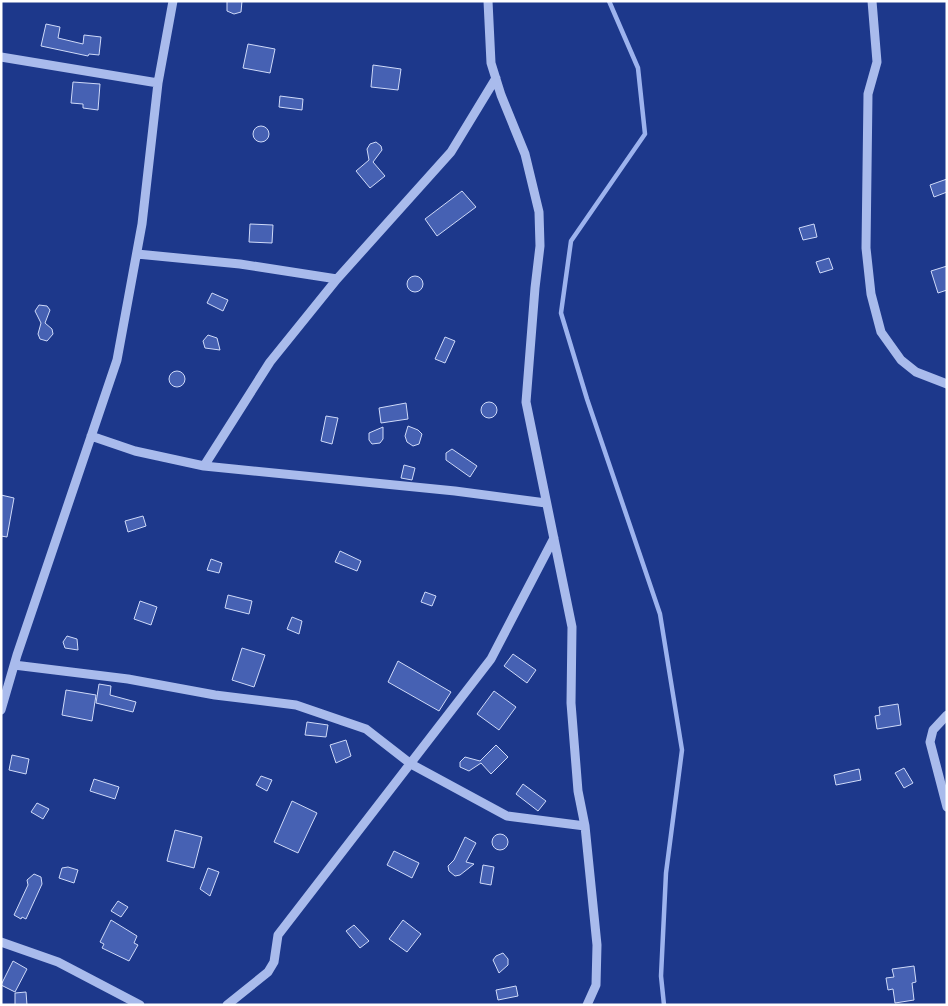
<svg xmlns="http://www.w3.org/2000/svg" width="948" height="1006" viewBox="0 0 948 1006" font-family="Cabin,sans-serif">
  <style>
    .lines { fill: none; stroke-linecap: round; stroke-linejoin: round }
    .stream { stroke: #9db3ee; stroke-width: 4.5 }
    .building { fill: #4661b3; stroke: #cfdaf9 }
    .minor { stroke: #a9bbec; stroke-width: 9 }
  </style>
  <rect width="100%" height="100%" fill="#1d388b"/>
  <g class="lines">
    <path class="stream" d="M 609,1 L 638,68 L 645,134 L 571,241 L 561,313 L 587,399 L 660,614 L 682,750 L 666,873 L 661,976 L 664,1005"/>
  </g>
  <path class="building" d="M 227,1 L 242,1 L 241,12 L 234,14 L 227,11 Z
    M 46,24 L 60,27 L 58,38 L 83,44 L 84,35 L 101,37 L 99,55 L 89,54 L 88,56 L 41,46 Z
    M 248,44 L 275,49 L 270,73 L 243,68 Z
    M 373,65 L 401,69 L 398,90 L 371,87 Z
    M 73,82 L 100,84 L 98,110 L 83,108 L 83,104 L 71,103 Z
    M 280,96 L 303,99 L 302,110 L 279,107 Z
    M253 134a8 8 0 1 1 16 0a8 8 0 1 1-16 0Z
    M 376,142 L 381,146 L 382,150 L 373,162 L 385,176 L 370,188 L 356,171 L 369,160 L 367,149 L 370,144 Z
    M 947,179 L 947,192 L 934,197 L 930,185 Z
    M 462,191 L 476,207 L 437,236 L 425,219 Z
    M 250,224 L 273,225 L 272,243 L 249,242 Z
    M 814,224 L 817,237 L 803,240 L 799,228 Z
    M 829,258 L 833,269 L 820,273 L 816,262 Z
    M 947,266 L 947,290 L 938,293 L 931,271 Z
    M407 284a8 8 0 1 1 16 0a8 8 0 1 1-16 0Z
    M 212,293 L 228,300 L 223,311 L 207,303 Z
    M 39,305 L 47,306 L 50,310 L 45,323 L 52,329 L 53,334 L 47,341 L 40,339 L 38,334 L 41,323 L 35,311 Z
    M 208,335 L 217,338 L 220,350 L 205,348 L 203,341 Z
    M 445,337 L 455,341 L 445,363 L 435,359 Z
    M169 379a8 8 0 1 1 16 0a8 8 0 1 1-16 0Z
    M481 410a8 8 0 1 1 16 0a8 8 0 1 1-16 0Z
    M 406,403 L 408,419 L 381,423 L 379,408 Z
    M 326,416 L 338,418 L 332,444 L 321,441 Z
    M 408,426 L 418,430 L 422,434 L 419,444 L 413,446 L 407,442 L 405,436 Z
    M 383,427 L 383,439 L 380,443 L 372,444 L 369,440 L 369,433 Z
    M 452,449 L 477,466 L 470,477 L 446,460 L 446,453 Z
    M 404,465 L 415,468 L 412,480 L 401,478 Z
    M 1,495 L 14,498 L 7,537 L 1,536 Z
    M 143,516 L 146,526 L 128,532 L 125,521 Z
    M 340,551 L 361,561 L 357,571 L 335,562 Z
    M 211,559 L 222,563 L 219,573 L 207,570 Z
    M 425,592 L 436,596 L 432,606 L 421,602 Z
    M 228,595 L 252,601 L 249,614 L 225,608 Z
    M 140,601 L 157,607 L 151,625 L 134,619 Z
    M 292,617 L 302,621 L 299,634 L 287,629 Z
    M 67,636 L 77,639 L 78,650 L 65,648 L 63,642 Z
    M 242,648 L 265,655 L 254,687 L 232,680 Z
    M 513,654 L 536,670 L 527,683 L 504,666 Z
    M 398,661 L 451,692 L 439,711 L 388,682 Z
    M 99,684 L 111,686 L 110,695 L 136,702 L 133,712 L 96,703 Z
    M 66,690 L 96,695 L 92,721 L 62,715 Z
    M 494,691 L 516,707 L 499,730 L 477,714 Z
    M 898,704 L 901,725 L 877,729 L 875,716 L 880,715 L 879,707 Z
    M 307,722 L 328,725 L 326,737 L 305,735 Z
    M 346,740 L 351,756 L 336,763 L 330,745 Z
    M 496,745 L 508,757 L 491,774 L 481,763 L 469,771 L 460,767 L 460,762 L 465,757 L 480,761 Z
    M 12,755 L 29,759 L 26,774 L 9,770 Z
    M 904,768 L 913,783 L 904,788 L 895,773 Z
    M 859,769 L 861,780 L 836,785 L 834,775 Z
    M 261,776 L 272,780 L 267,791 L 256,785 Z
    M 94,779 L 119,787 L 115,799 L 90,791 Z
    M 523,784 L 546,801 L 538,811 L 516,794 Z
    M 292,801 L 317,813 L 298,853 L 274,842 Z
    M 37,803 L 49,809 L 43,819 L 31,812 Z
    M 175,830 L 202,837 L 194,868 L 167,861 Z
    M492 842a8 8 0 1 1 16 0a8 8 0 1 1-16 0Z
    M 465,837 L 476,843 L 466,862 L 474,864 L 460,875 L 455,876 L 449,871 L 448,866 L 454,860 Z
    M 394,851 L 419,863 L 412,878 L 387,865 Z
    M 483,865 L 494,867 L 491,885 L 480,883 Z
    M 68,867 L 78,870 L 74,883 L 59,878 L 62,868 Z
    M 208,868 L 219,872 L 210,896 L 200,889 Z
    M 34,874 L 41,877 L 42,884 L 26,919 L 22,917 L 21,919 L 14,915 L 28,885 L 27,880 Z
    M 118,901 L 128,907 L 121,917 L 111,911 Z
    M 111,920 L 137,936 L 134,943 L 138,945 L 129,961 L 102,948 L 104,944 L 100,942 Z
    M 403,920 L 421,934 L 407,952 L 389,939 Z
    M 354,925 L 369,941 L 360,948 L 346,931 Z
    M 503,953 L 508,959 L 508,965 L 499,973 L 493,960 L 496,956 Z
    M 13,961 L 27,969 L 15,992 L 1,985 Z
    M 914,966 L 916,982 L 912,983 L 914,1000 L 895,1003 L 893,989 L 888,990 L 886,978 L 894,977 L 892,969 Z
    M 516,986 L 518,996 L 498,1000 L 496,990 Z
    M 26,992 L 27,1005 L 15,1005 L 15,993 Z"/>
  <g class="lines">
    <path class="minor" d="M 488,1 L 491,63 L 501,95 L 525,154 L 539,212 L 540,246 L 535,288 L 526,402 L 572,627 L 571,703 L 578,791 L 585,826 L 597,945 L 596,985 L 587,1005
      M 872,1 L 877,62 L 868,94 L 866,248 L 871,294 L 881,332 L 901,360 L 916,372 L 947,384
      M 1,57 L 158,83
      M 137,254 L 240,264 L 337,279
      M 91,436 L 135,451 L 204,466 L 455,491 L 546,503
      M 204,466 L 270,362 L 337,279 L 451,152 L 496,78
      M 14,665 L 128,679 L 215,695 L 296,705 L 366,729 L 411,764 L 507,816 L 585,826
      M 1,710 L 17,655 L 117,360 L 142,224 L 158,83 L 173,1
      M 947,715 L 933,730 L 930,742 L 947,807
      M 1,942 L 58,962 L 140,1005
      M 227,1005 L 268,972 L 274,962 L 278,935 L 491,659 L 554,538"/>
  </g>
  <rect width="948" height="1006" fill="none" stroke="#ffffff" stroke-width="5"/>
</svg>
